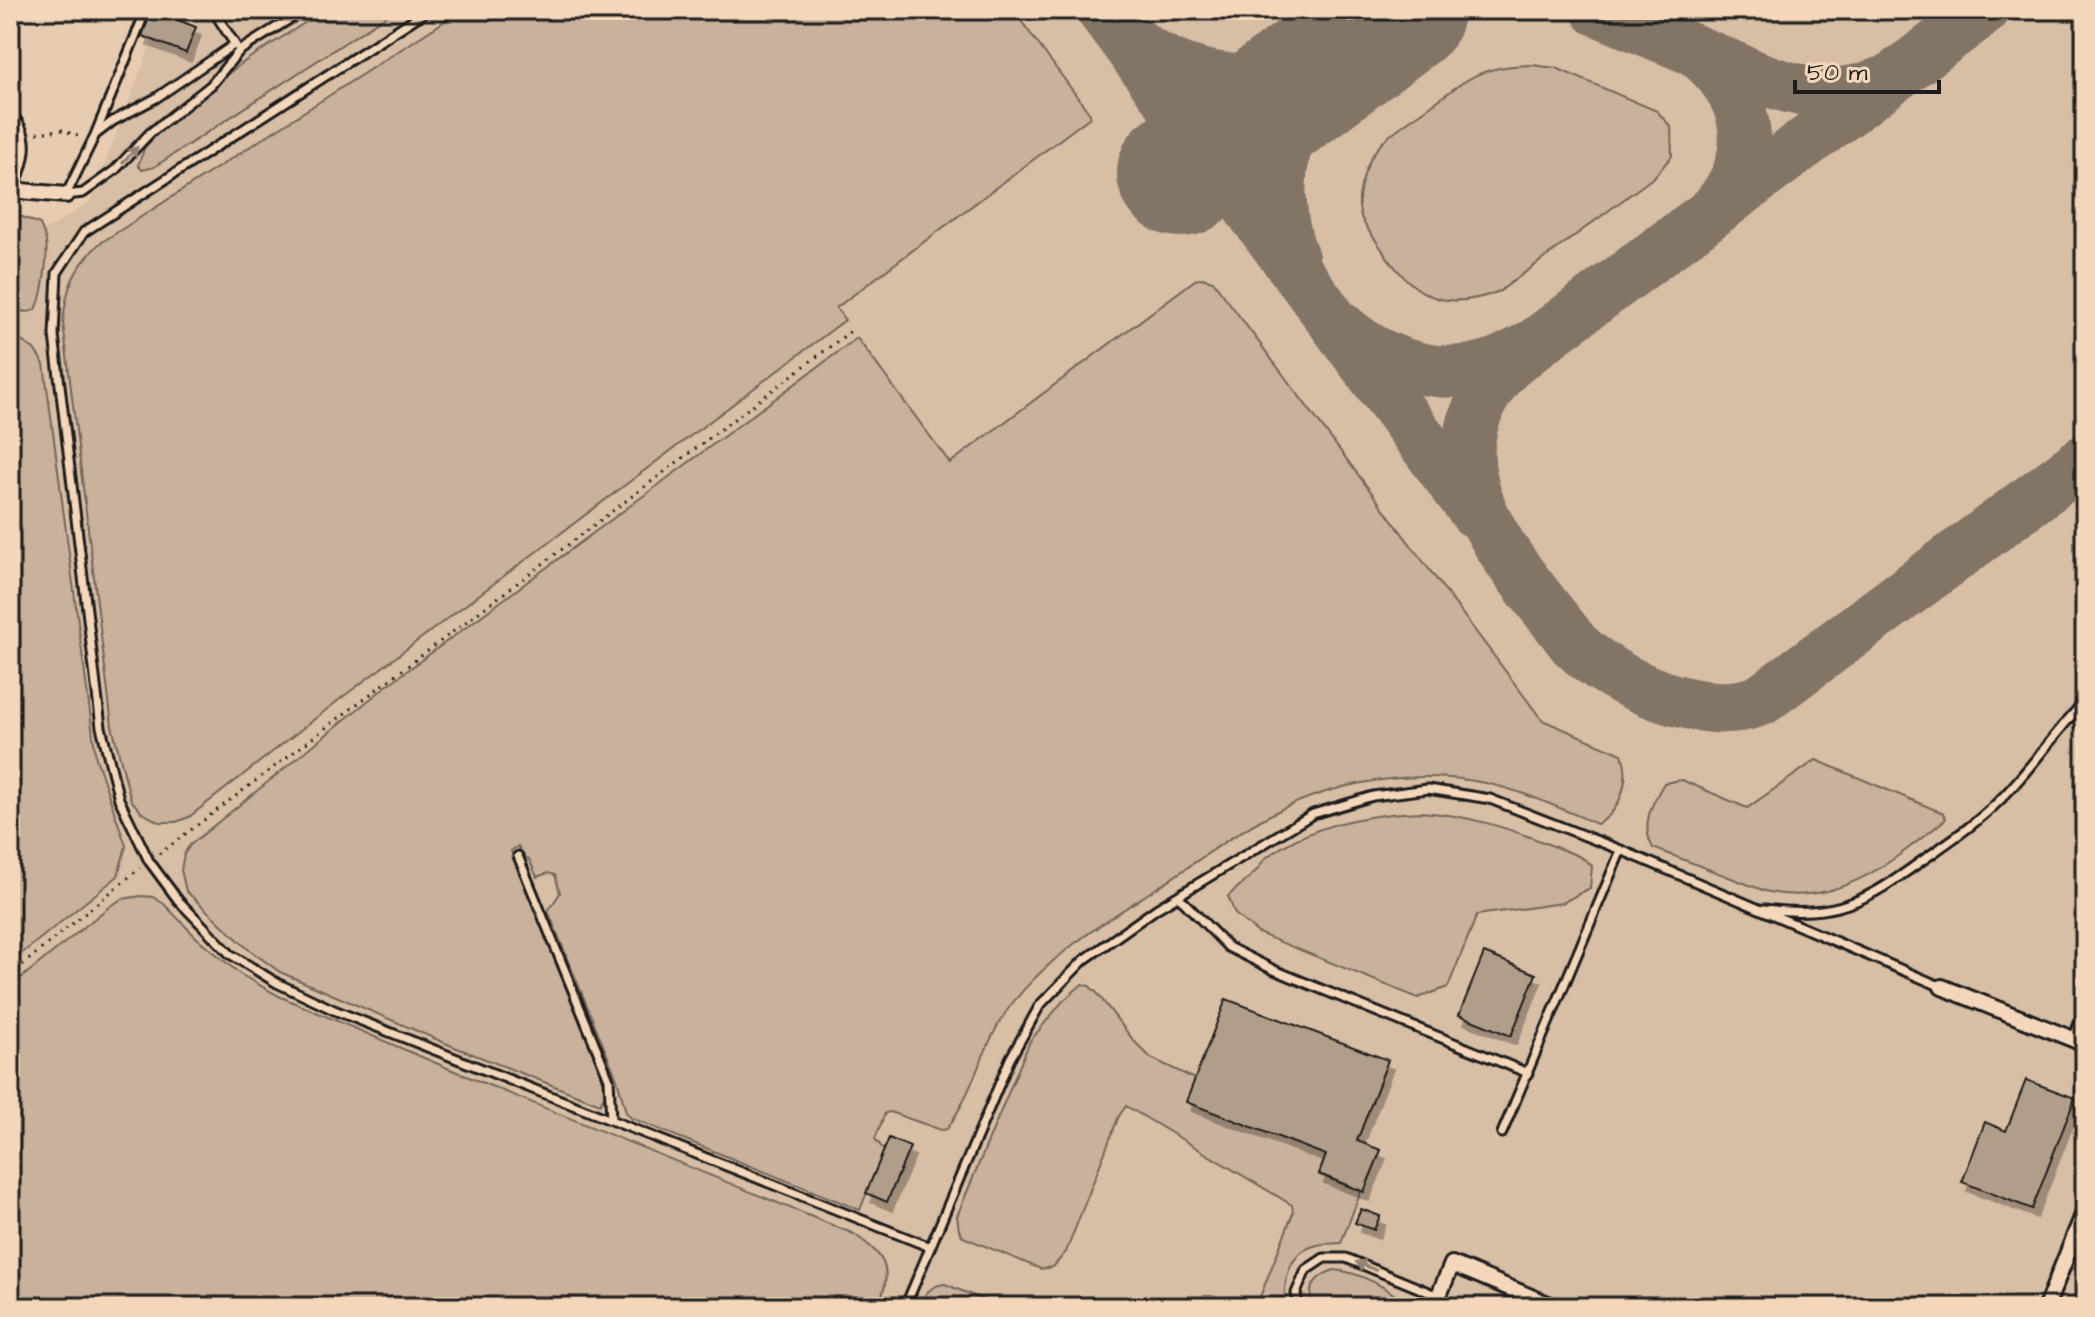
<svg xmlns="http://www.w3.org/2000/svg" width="2095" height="1317" viewBox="0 0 2095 1317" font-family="'Architects Daughter',sans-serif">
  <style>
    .built { fill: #d7bea5 }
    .green { fill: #c9b19c; stroke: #72665c; stroke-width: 2 }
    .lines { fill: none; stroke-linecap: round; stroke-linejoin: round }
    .taxiway { stroke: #827466; stroke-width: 52 }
    .runway { stroke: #827466; stroke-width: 128 }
    .building { fill: #b19e8a; stroke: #1c1c1c; stroke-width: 2; filter: url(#shadow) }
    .service-casing { stroke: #1c1c1c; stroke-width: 13 }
    .minor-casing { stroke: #1c1c1c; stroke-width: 20 }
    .path { stroke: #1c1c1c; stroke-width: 3; stroke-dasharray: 2 6; stroke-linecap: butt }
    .service { stroke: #f4d7bb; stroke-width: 7 }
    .minor { stroke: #f4d7bb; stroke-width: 14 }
    .oneway { fill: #938373 }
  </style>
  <defs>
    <filter id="shadow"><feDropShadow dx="5" dy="9" stdDeviation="0" flood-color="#0004"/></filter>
  </defs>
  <rect width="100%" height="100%" fill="#e7ccb1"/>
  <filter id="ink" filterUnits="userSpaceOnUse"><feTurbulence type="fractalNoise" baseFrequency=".0125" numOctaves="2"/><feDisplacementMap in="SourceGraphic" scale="16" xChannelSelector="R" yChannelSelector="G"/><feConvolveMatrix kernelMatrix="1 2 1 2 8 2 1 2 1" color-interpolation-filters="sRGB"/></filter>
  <g filter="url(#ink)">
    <path class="built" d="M 164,10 L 2085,10 L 2085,1307 L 10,1307 L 10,242 L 21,246 L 90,202 Z"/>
    <path class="green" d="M 325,10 L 395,10 L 154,167 L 142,170 L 138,165 L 145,147 L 161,130 L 204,97 L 222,78 L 248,59 Z
      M 462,10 L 1013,10 L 1090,114 L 1090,117 L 836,308 L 845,320 L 344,696 L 189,817 L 176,822 L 159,822 L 142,813 L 131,800 L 126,781 L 112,726 L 63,323 C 66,287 73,270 99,244 Z
      M 1532,65 L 1556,68 L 1657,111 L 1671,127 L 1672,156 L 1654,177 L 1500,291 C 1441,314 1411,295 1379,245 C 1373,236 1362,224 1360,213 C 1356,197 1363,175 1370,160 C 1381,136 1413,119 1433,104 C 1472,75 1483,66 1532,65 Z
      M 10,212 L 40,224 C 42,229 45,236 46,242 C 48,252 43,305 34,310 C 26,315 17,309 10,306 Z
      M 1202,278 L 1213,281 L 1542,720 L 1622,754 C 1631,779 1621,812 1597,824 C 1571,813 1545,801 1518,792 C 1438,765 1344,776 1270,815 C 1233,834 1198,861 1163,884 C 1109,919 1051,953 1011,1005 C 983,1042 974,1091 947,1129 L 941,1130 L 890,1112 L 885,1113 L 875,1139 L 884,1150 L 860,1210 L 631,1118 L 626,1112 L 617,1079 L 548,911 L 560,893 L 555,875 L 548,873 L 537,877 L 529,859 L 524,857 L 518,846 L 511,851 L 604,1082 L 607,1091 L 600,1104 L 452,1046 L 280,972 L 248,949 L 186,891 L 181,870 L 184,854 L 190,845 L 385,687 L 857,338 L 950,463 L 1195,280 Z
      M 10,334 L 34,349 L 44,364 L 96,758 L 126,846 L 118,876 L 10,963 Z
      M 1816,760 L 1943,813 L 1946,819 C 1893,861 1837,909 1765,891 L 1653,848 C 1640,825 1652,803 1664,783 L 1682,780 L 1747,808 Z
      M 1420,812 C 1468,815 1509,828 1553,846 C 1567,852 1582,855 1592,866 L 1590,888 L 1562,903 L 1477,915 L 1448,987 L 1418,998 L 1258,933 L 1235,914 L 1228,896 C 1237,888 1247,880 1256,871 C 1260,867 1262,861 1267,857 C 1311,824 1367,814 1420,812 Z
      M 141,896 L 153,897 L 164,904 L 197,938 L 240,974 L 281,997 L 464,1075 L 854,1234 C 887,1257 893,1269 878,1307 L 10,1307 L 10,987 L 110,906 L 122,899 Z
      M 1082,984 L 1089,986 L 1096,992 L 1134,1041 L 1151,1058 L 1195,1079 L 1187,1102 L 1326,1155 L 1319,1175 L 1361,1191 L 1341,1243 C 1333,1244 1323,1243 1314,1246 C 1288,1253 1283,1284 1285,1307 L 1256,1307 L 1293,1213 L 1292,1205 L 1126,1106 L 1119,1116 L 1066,1252 L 1053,1267 L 1041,1269 L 963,1237 L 959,1230 L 957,1216 L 1030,1041 L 1062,1002 Z
      M 1334,1270 C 1359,1272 1391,1288 1408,1307 L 1315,1307 C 1304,1289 1316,1276 1334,1270 Z
      M 945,1284 L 1001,1307 L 918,1307 C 924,1294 931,1285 945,1284 Z"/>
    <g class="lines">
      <path class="taxiway" d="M 1102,10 L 1475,512
        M 1597,10 L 1696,51
        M 1134,42 C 1179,77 1242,89 1297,74 C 1320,67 1342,51 1362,38 C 1344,58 1325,77 1309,98 C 1276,143 1273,207 1293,258
        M 1717,207 C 1762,153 1750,94 1696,51 C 1755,75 1816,111 1880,83
        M 1337,324 C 1378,362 1435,382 1489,366 C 1506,361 1520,352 1535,344 C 1523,354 1508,363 1498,376 C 1420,475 1516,567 1574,644 C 1614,684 1706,724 1761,700 L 2085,460
        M 1535,344 L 1984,10"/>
      <path class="runway" d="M 1181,173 L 1400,10"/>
    </g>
    <path class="building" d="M 152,10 L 196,27 L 186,53 L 142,36 Z
      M 1484,953 L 1536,974 L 1511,1036 L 1459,1015 Z
      M 1226,999 L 1388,1060 L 1357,1141 L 1381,1150 L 1364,1192 L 1319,1174 L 1326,1155 L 1186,1102 Z
      M 2026,1080 L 2075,1098 L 2032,1209 L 1962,1182 L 1985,1122 L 2006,1131 Z
      M 889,1138 L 910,1147 L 887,1202 L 866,1193 Z
      M 1361,1209 L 1380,1216 L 1374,1230 L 1355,1223 Z"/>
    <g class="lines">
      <g class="service-casing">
        <path id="service" d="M 213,10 L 236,46
          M 428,10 L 84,232 L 57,273 L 54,335 L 101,727 L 119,799 L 149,861 L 178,900 L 230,954 L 277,983 L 334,1010 L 930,1247
          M 10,113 C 35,137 24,161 14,190
          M 96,134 L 113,121 L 156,98 L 235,44
          M 66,195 L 83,193 L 115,170 L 150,133 L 211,85 L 239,51 L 304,10
          M 66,195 L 95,135 L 146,10
          M 518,856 L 609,1079 L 611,1120
          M 1178,896 L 1228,947 L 1274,970 L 1528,1073
          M 1764,909 C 1837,918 1865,902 1923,860 C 1950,841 1977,823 2000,800 C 2031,769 2055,732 2085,701
          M 2073,1039 L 2085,1007
          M 1502,1133 L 1621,850
          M 905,1307 L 1010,1059 L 1040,1005 L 1084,960 L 1156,909 L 1313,814 L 1373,796 L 1428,789 L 1490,799 L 1621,850 L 1942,987
          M 1298,1307 L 1296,1293 L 1306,1270 L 1324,1258 L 1346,1258 L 1438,1296"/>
      </g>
      <g class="minor-casing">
        <path id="minor" d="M 10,190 L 66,195
          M 1942,987 L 2085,1044
          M 1434,1307 L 1452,1264 L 1555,1307
          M 2046,1307 L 2085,1210"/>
      </g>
      <path class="path" d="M 37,133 L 62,130 L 80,137
        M 159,854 L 852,330
        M 10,975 L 140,868"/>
      <use href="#service" class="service"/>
      <use href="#minor" class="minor"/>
    </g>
    <defs><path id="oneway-solid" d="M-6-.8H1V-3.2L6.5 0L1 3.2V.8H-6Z" transform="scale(2)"/></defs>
    <g class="oneway">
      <use href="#oneway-solid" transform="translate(130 155) rotate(-47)"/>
      <use href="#oneway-solid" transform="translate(1366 1266) rotate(-157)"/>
    </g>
  </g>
  <rect width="2095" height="1317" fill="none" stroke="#f4d7bb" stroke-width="40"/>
  <rect x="20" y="20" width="2055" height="1277" fill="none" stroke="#1c1c1c" stroke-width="3" filter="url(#ink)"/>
  <path d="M1795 80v12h144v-12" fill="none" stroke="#1c1c1c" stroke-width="4"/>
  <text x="1807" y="80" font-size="24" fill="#1c1c1c" stroke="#f4d7bb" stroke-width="6" paint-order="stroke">50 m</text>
</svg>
